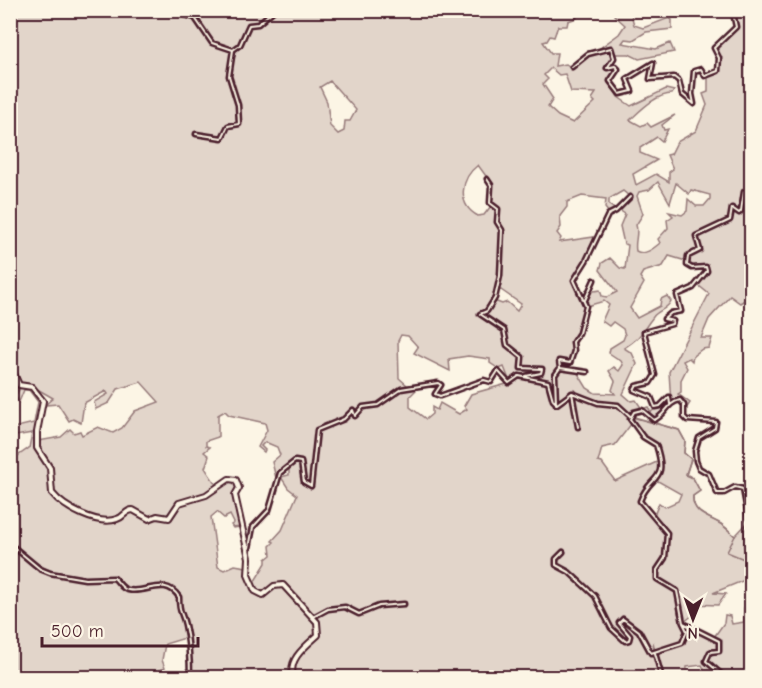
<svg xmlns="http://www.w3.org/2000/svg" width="762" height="688" viewBox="0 0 762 688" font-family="'Comic Neue',sans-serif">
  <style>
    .green { fill: #e2d5ca; stroke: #967a7a; stroke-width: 1.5; fill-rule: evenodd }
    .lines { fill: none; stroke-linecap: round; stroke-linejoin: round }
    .stream { stroke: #917474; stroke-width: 1.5 }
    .street-casing { stroke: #4a1f2b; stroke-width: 7 }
    .secondary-casing { stroke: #4a1f2b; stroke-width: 8 }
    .street { stroke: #fcf5e5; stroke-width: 2 }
    .secondary { stroke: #fcf5e5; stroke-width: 4 }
  </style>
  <rect width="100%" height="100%" fill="#fcf5e5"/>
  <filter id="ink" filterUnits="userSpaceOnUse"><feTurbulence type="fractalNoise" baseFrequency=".0167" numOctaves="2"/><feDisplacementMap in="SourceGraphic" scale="12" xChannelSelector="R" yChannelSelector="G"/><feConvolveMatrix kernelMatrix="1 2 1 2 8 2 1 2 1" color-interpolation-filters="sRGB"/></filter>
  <g filter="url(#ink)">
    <path class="green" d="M 164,10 L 194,18 L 211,43 L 232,50 L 229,76 L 237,105 L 238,125 L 227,126 L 221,137 L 195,134 L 225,137 L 229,126 L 238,127 L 240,125 L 239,105 L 230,76 L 233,50 L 241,45 L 250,25 L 258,25 L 276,11 L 536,10 L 541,13 L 570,11 L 569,13 L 574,13 L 577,18 L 568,21 L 567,26 L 558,26 L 554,37 L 550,36 L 547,41 L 543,42 L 551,53 L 557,53 L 555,66 L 566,64 L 572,68 L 588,54 L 611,49 L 613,58 L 607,68 L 617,68 L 609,81 L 618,97 L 631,106 L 666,89 L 674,91 L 672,94 C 656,94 641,110 630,120 L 641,126 L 647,123 L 651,127 L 675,115 L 662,125 L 664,130 L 668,129 L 662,141 L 657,137 L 640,148 L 640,153 L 657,160 L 633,174 L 636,185 L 656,174 L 669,182 L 669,172 L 673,169 L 667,155 L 671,154 L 677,142 L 696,131 L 707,105 L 703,94 L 708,92 L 708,77 L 719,70 L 720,58 L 715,48 L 736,27 L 735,12 L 751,11 L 751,198 L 744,192 L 740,210 L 731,207 L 730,219 L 695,236 L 699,250 L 688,256 L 686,261 L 669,256 L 663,266 L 643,272 L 640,277 L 644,283 L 630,308 L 637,318 L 660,306 L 661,299 L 667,296 L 671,301 C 667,310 658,310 653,317 C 641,332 643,336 624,348 L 632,353 L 637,364 L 623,394 L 631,401 L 636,400 L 642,409 L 648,407 L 651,412 L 670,398 C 669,408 661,420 650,419 L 642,410 L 630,415 L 618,405 L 599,403 L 574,393 L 574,389 L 568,398 L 557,403 L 555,375 L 563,368 L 576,370 L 587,388 L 595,393 L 615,394 L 612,390 L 615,381 L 609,371 L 614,367 L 619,371 L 623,365 L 621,361 L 609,353 L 610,348 L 623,340 L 625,335 L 623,329 L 613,322 L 609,326 L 602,321 L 609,305 L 604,301 L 587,306 L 588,292 L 600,290 L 602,296 L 607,297 L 617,292 L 600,270 L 602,263 L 610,258 L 620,268 L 625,269 L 628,245 L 624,244 L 620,226 L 625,214 L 619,210 L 630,197 L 623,191 L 609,199 L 609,205 L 616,210 L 609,213 L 605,208 L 606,199 L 582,196 L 567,202 L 567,207 L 560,216 L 561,227 L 557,233 L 561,238 L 559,242 L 594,237 L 586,261 L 573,280 C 576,288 584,296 585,305 C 586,318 570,347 569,363 L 559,360 L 557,363 L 559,368 L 554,374 L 555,402 L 549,381 L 528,377 L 542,374 L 543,371 L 542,367 L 522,368 L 523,357 L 507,345 C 505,327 498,323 481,315 L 494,301 L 502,304 L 507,302 L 517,311 L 521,304 L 501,290 L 498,291 L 503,230 L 498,224 L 498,209 L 491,203 L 491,183 L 478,165 C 461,178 456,204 478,216 L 484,215 L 491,206 L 496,208 L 497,225 L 501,230 L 496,293 L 480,316 L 503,331 L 506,346 L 522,358 L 521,369 L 540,368 L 541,373 L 519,375 L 510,382 L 504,367 L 499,369 L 490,363 L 490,359 L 468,356 L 449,359 L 450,371 L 414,353 L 418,347 L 408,336 L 401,335 L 398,341 L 399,378 L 408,386 L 377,405 L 363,407 L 354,415 L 353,410 L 343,418 L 317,429 L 310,486 L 305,482 L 301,462 L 295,460 L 278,471 L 276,478 L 272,462 L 280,455 L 277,447 L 265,442 L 261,446 L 265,450 L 264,452 L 258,447 L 267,430 L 265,423 L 229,415 L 225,411 L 218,415 L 218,437 L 206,441 L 206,446 L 210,447 L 204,452 L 209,456 L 205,468 L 217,486 L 205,494 L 178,502 L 169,517 L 157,515 L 149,517 L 129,508 L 120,517 C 99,523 65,509 52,491 L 52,467 L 41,454 L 38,441 L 61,437 L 70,429 L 74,433 L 80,431 L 82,435 L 98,427 L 113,433 L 122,428 L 135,411 L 159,402 L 141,382 L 118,389 L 109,403 L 96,409 L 94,402 L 108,394 L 106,391 L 84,403 L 81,423 L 73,419 L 69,421 L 58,404 L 45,405 L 53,398 L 32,386 L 20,384 L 15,368 L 11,363 L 10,11 ZM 551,68 L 559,75 L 565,74 L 571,92 L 596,93 L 592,99 L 595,102 L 573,123 L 558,116 L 548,107 L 553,99 L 543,84 L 548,79 L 544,75 ZM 330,81 L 356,110 L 350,121 L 345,121 L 344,131 L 338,134 L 330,126 L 327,102 L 320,87 ZM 658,182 L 670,203 L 676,183 L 689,194 L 691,190 L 710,195 L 710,199 L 704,206 L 696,206 L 688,199 L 687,211 L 682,215 L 669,212 L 673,216 L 667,220 L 668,228 L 658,239 L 660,243 C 653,249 644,256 636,251 C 634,241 639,234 636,225 L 643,214 L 637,196 L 639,192 L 649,190 Z
      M 170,11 L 273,11 L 258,24 L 248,24 L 239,44 L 232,49 L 212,42 L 195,17 Z
      M 618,11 L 637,11 L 631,14 L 634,25 L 643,28 L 669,18 L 672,20 L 672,29 L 646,32 L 633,40 L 625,39 L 622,43 L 656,49 L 670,43 L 674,52 L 639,59 L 629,54 L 615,54 L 611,47 L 603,50 L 600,48 L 619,34 L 625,25 L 614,15 Z
      M 745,193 L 751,200 L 751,296 L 740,303 L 730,296 L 709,319 L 701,338 L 712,338 L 709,348 L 702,349 L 693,356 L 692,361 L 689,358 L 683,361 L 687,368 L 681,380 L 681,392 L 678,394 L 690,403 L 684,412 L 683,401 L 676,400 L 671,403 L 669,372 L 709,294 L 698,285 L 709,269 L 702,265 L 692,267 L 688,265 L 689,257 L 701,250 L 696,238 L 698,236 L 731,221 L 731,209 L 739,213 L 741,212 Z
      M 10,367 L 18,386 L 31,388 L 41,402 L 35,431 L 36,448 L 50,470 L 51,494 L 84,515 L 112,522 L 132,511 L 144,518 L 168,519 L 179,504 L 202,498 L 228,481 L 235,481 L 238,488 L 234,494 L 240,527 L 233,528 L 231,525 L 234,523 L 230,515 L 224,518 L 217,512 L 211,517 L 218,567 L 224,570 L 235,565 L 246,567 L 251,588 L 262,596 L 274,587 L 282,586 L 316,622 L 317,634 C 306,645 284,660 293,677 L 191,677 L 190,646 L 186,623 L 179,611 L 179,597 C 163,571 142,598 124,588 C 120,586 118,580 114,577 C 106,576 98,578 90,578 C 53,577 38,566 11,543 L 11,454 L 16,457 L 29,448 L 32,433 L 16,436 L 13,428 L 34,423 L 38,402 L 29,390 L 24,390 L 19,402 L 15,396 L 19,390 L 11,391 Z
      M 519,376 L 548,382 L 552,400 L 557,405 L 571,395 L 579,424 L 573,394 C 595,406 620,401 632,423 L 615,445 L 602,448 L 598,462 L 602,463 L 615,481 L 659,461 L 659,475 L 639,500 L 666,533 L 664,557 L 656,576 L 659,583 L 676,592 L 678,613 L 686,631 L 681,642 L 655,651 L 653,642 L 654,652 L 652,652 L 639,631 L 623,618 L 618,623 L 629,636 L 625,641 L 611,627 L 596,595 L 557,565 L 564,551 L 555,563 L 558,569 L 569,573 L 595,597 L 610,628 L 624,642 L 630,640 L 631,636 L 620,623 L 623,620 L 638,632 L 648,652 L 654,653 L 661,677 L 296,677 L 294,664 L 307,645 L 320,635 L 320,625 L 314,616 L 328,610 L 345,607 L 328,608 L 313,615 L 283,584 L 273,585 L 262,594 L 253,584 L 266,563 L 266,559 L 271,555 L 270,546 L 274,542 L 272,541 L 282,530 L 297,495 L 288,488 L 281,477 L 289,475 L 289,466 L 295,462 L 300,463 L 303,483 L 311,487 L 318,430 L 344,419 L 353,411 L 355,417 L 363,408 L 378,406 L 401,390 L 421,385 L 410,396 L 410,407 L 426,419 L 432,414 L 432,407 L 437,410 L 440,403 L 459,414 L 467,409 L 464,406 L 471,394 L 510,383 Z
      M 631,416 L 679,430 L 685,441 L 684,453 L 691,459 L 686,474 L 693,478 L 700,491 L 693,496 C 692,513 706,516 719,523 C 725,526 730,532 735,536 L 748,522 C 746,545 751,558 751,581 L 747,579 L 713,593 L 726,594 L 718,605 L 692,604 L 693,615 L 684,622 L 677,591 L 658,579 C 657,565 676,542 665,527 C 662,523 656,521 653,518 L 659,503 L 665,507 L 678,501 L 681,494 L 656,480 L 662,471 L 657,444 L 644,437 Z
      M 10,545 L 40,570 L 85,579 L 113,579 C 119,583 121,590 128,591 C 146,595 164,577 178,598 C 178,612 184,623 185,638 L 165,644 L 162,660 L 165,668 L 144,677 L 11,677 Z
      M 751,607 L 751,677 C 732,677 722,673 707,661 L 709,652 L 704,659 C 710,670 720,674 731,677 L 698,677 L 704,669 L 702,665 L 687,667 L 686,676 L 689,677 L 663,677 L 660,673 L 656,653 L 683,643 L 687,631 L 685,625 L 714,637 L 724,623 L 725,615 L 730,616 L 732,624 L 744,622 L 744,608 Z"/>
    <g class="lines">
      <path class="stream" d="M 632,417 L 679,430 L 685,441 L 684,453 L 691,459 L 686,475 L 693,478 L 700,491 L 693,496 C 692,513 707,516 719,523 C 725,526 730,532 735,536 L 727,552 L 744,559 L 744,571 L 752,574"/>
      <g class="street-casing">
        <path id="street" d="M 167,10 L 195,18 L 212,43 L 233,50 L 240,45 L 249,25 L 258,24 L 274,10
          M 572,67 L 588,54 L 611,48 L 614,58 L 607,68 L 615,66 L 618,69 L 610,81 L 620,94 L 632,91 L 627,79 L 653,63 L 650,79 L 674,77 L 679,81 L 682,94 L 694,104 L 692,94 L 694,71 L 701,69 L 705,76 L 718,71 L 719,58 L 714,48 L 736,27 L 733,13 L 736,10
          M 196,134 L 222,138 L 228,126 L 239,124 L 238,105 L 229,76 L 233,50
          M 487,179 L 491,185 L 490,203 L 498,209 L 497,222 L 502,230 L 500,276 L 495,298 L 487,311 L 480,314 L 504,330 L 507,345 L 522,357 L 521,368 L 542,369 L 541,373 L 526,376
          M 585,300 L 594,280
          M 560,368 L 559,361 L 570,363 L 574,351 L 573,342 L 579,333 L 586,306 L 574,280 L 586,261 L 608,215 L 616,211 L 630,197
          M 572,393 L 578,427
          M 556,404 L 555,375 L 560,368 L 587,372
          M 670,404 L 669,397 L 660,406 L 655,407 L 651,397 L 634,390 L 636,386 L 650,383 L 655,375 L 644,332 L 672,324 L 673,321 L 664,319 L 671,313 L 681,311 L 677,295 L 693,288 L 707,271 L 706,267 L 692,268 L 687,265 L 688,256 L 700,250 L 696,236 L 730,220 L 732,208 L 739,213 L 741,211 L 744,192 L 752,199
          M 750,528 L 752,537
          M 10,544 L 40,569 L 50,573 L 85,579 L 114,578 C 119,582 121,589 128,590 C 147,594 165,576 179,597 C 179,615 182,611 185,625 C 189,642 190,659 190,678
          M 249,548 L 253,527 L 269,510 L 280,473 L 295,461 L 301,462 L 304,482 L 311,486 L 317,430 L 344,419 L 353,410 L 355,416 L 363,407 L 378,405 L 401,389 L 438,383 L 441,385 L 435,394 L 440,396 L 484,380 L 491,382 L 498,371 L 509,383 L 519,376 L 548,382 L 553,400 L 557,404 L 572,393 L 598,403 L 618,405 L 630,416
          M 563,552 L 556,559 L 556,565 L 569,572 L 595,596 L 611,628 L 625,641 L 629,640 L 630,636 L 619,623 L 623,619 L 639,631 L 651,653 L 682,643 L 687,631 L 683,623
          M 313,617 L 328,609 L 345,607 L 359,614 L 379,606 L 404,604
          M 655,653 L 662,678
          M 734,678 L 721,674 L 706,661 L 710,652 L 719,651 L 719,641 L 683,623 L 677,591 L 657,579 L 657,570 L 665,558 L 667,533 L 640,501 C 650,473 669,484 656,445 L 643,437 L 630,419 L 634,412 L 642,410 L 654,420 C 666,416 666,403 680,400 L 684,405 L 684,417 L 687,420 L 716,422 L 715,428 L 699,438 L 695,451 L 696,461 L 699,468 L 709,474 L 717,493 L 724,493 L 735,487 L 743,489 L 749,522 L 747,546 L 752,554"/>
      </g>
      <g class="secondary-casing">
        <path id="secondary" d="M 10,365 L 19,385 L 32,387 L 43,401 L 37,432 L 37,448 L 50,468 L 52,493 C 64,508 98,526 117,519 C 125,517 125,510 133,510 L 149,519 L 157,516 L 169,518 L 179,503 L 206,495 L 229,479 L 236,480 L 239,488 L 235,495 L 249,558 L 248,575 L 255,591 L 263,595 L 274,586 L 283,585 L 317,622 L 318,635 C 307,645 286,660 294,678"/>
      </g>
      <use href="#street" class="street"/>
      <use href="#secondary" class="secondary"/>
    </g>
  </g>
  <rect width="762" height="688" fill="none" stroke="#fcf5e5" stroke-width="36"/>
  <rect x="18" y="18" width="726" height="652" fill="none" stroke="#4a1f2b" stroke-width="2" filter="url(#ink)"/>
  <g transform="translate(693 619) rotate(181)" stroke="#fcf5e5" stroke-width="4.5" paint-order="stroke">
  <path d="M0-4.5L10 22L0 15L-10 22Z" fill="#4a1f2b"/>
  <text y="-9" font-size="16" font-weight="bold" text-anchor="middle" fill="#4a1f2b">N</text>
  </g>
  <path d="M42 637v9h156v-9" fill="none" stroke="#4a1f2b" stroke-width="3"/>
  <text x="51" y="637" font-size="18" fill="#4a1f2b" stroke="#fcf5e5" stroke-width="4.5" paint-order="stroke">500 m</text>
</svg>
